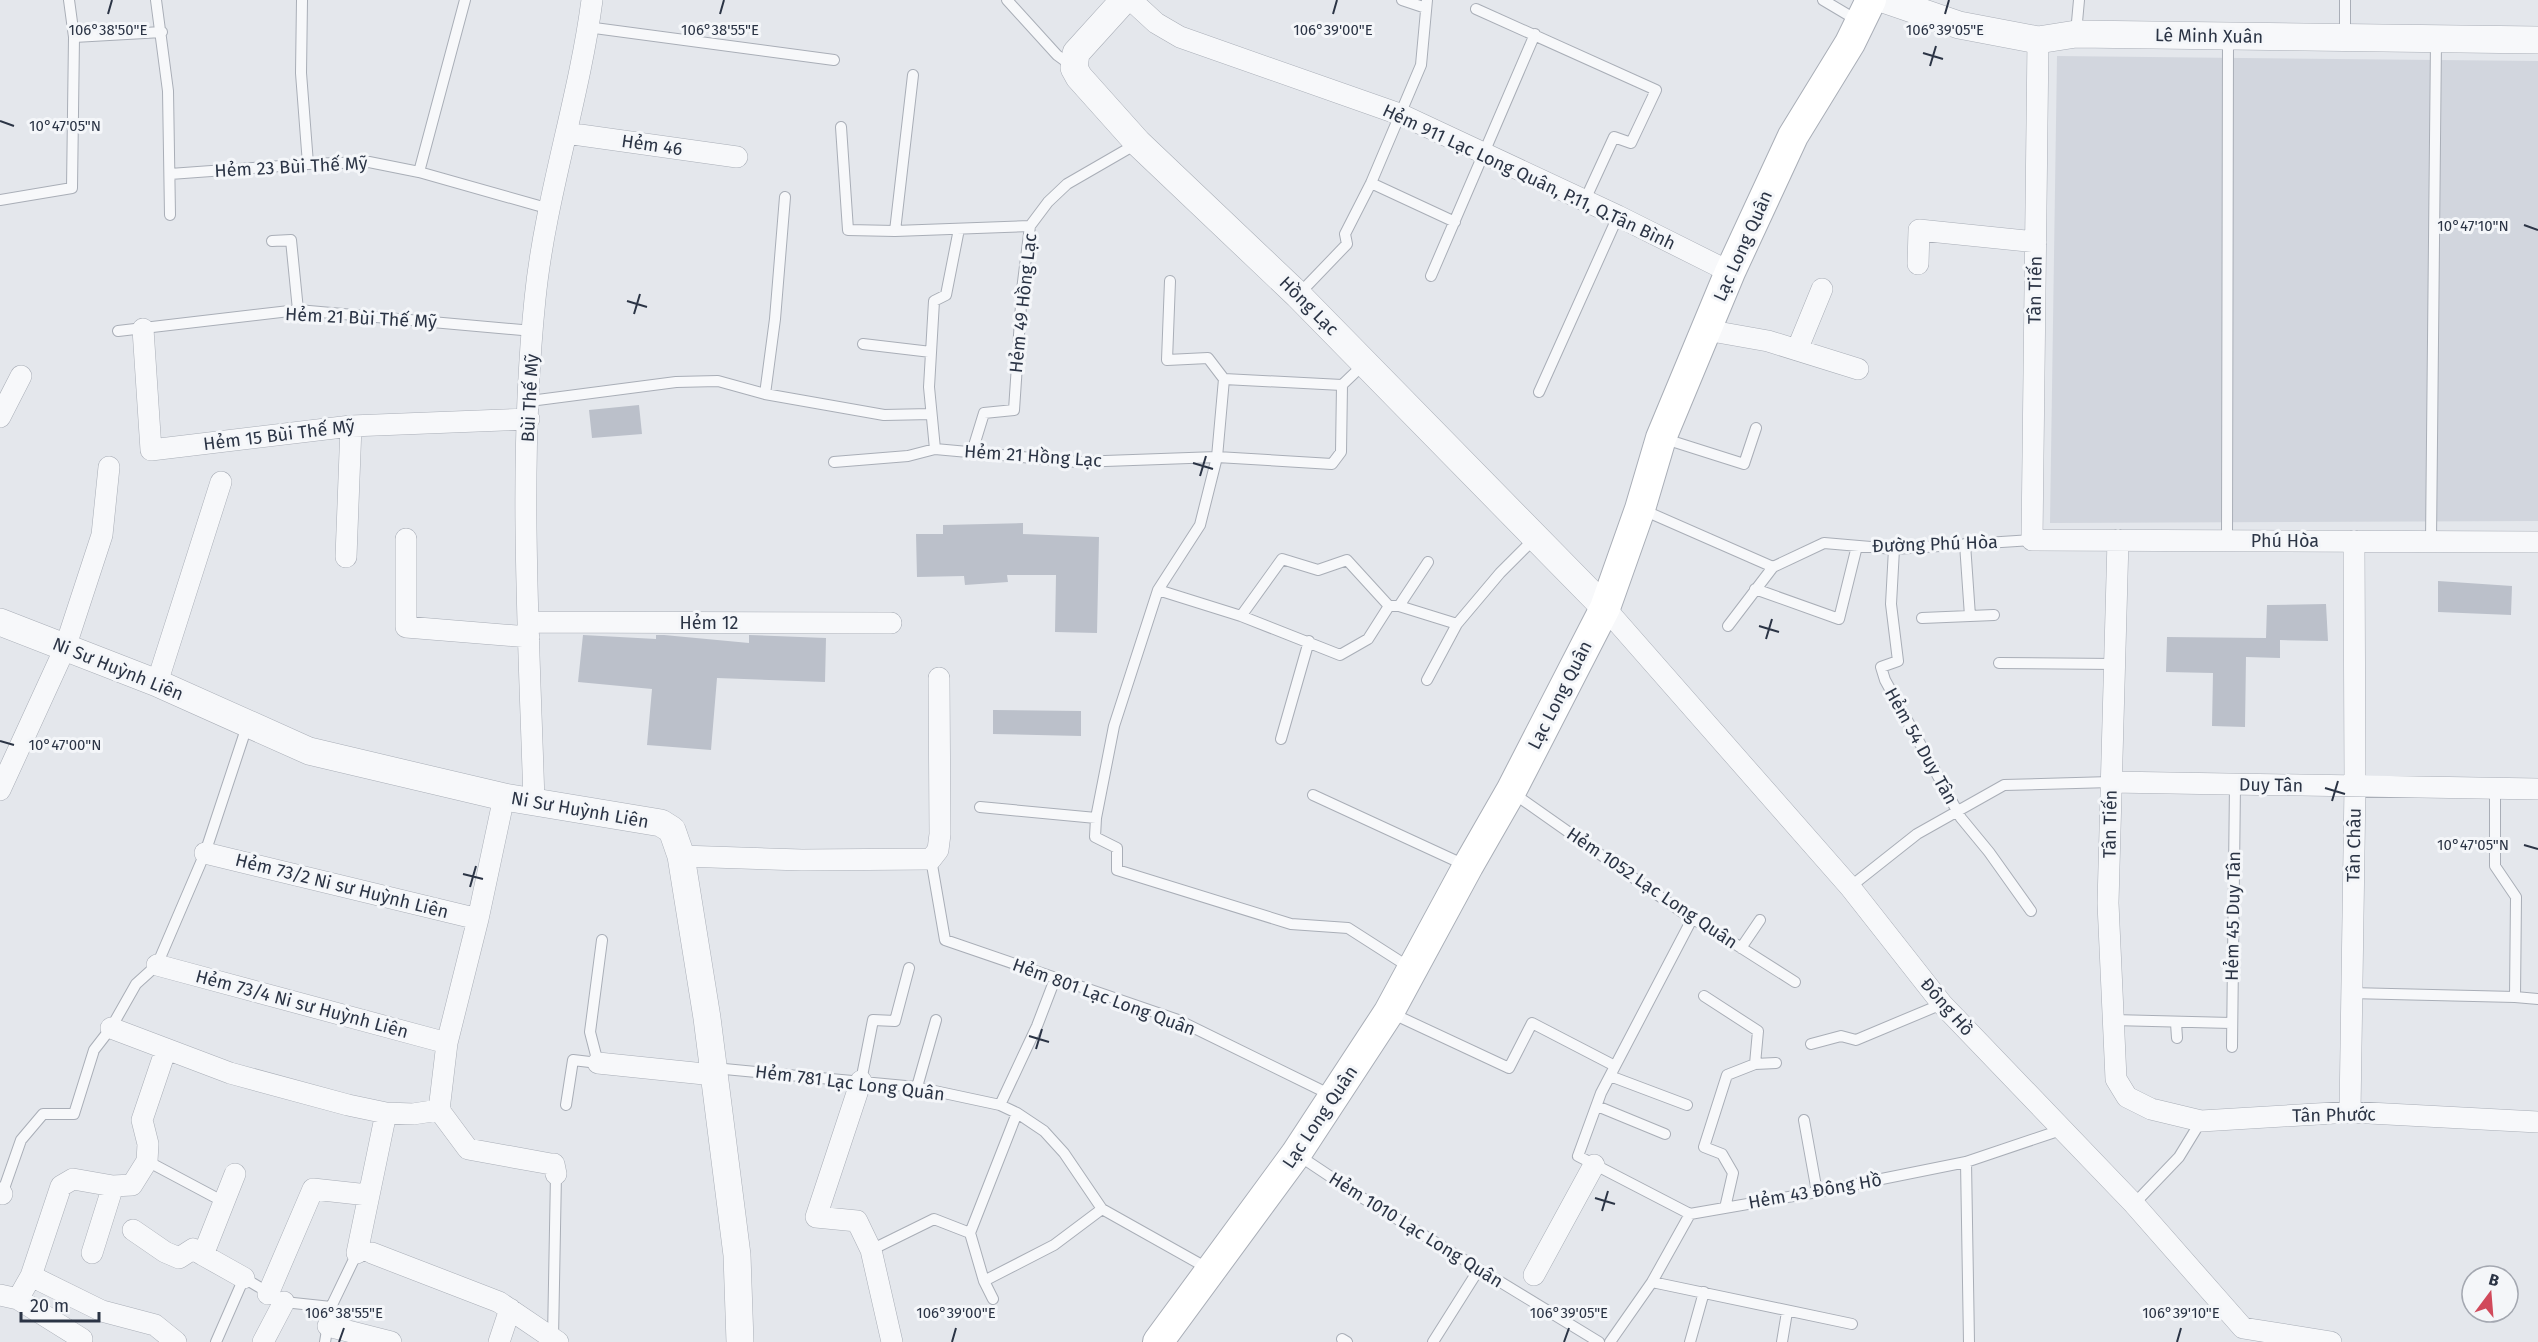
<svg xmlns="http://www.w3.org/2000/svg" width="2538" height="1342" viewBox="0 0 2538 1342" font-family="'Fira Sans',sans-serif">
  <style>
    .built { fill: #d2d6de }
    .building { fill: #bbc0ca }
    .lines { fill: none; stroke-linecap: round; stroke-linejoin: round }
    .service-casing { stroke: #a9aeb7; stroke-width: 12 }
    .minor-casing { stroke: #a9aeb7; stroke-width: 22 }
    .tertiary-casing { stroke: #a9aeb7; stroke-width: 28 }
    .secondary-casing { stroke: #a9aeb7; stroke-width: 32 }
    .service { stroke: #f7f8fa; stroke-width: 10 }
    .minor { stroke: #f7f8fa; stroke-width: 21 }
    .tertiary { stroke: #f7f8fa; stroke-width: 27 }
    .secondary { stroke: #fff; stroke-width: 30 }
    .ticks { fill: none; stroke: #2b3445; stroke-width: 2 }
    .labels { text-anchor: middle; stroke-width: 6; stroke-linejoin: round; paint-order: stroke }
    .street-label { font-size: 18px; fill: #2b3445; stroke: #f4f6f9 }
    .ticks-label { font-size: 15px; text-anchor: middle; fill: #2b3445; stroke: #f4f6f9; stroke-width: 6; stroke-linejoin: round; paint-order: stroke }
  </style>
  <rect width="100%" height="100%" fill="#e4e7ec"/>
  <path class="built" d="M 2057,56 L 2538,61 L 2538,521 L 2050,523 Z"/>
  <path class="building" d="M 639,405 L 642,434 L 592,438 L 589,410 Z
    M 1023,523 L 1023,534 L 1099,537 L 1097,633 L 1055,632 L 1056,575 L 1007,575 L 1008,582 L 965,585 L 964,576 L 917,577 L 916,534 L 943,534 L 943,525 Z
    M 2438,581 L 2512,586 L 2511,615 L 2438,612 Z
    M 2326,604 L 2328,641 L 2280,640 L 2280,658 L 2246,657 L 2245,727 L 2212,726 L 2213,673 L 2166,672 L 2167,637 L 2266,638 L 2267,605 Z
    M 583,635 L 656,639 L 656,635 L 664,635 L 749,643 L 749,635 L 826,638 L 825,682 L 717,678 L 711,750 L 647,745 L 652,689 L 578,682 Z
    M 993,710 L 1081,711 L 1081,736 L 993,734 Z"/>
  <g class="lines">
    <g class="service-casing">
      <path id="service" d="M 156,0 L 168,91 L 170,215
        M 302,0 L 301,73 L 308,164
        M 1007,0 L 1057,55 L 1072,66
        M 1402,0 L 1426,8
        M 1823,0 L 1860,22
        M 2345,0 L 2345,36
        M 1476,9 L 1656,90 L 1631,143 L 1614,137 L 1585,200
        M 587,27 L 834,60
        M 2076,33 L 2079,0
        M 74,37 L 162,32
        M 841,127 L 848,230 L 895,231 L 1030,226
        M 419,172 L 465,0
        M 170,174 L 308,164 L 369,162 L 419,172 L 550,209
        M 1371,183 L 1455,222
        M 0,200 L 72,188 L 74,37 L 69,0
        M 895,231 L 913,75
        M 272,241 L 291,240 L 298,310
        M 1431,276 L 1535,34
        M 1170,281 L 1167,360 L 1208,358 L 1224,379
        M 1298,295 L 1347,244 L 1345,234 L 1371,183 L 1421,65 L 1427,0
        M 118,331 L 298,310 L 533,331
        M 863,344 L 931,352
        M 1365,363 L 1342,385 L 1341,452 L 1332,464 L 1217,457 L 1200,525 L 1158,590 L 1114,726 L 1096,818 L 1095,837 L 1117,848 L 1117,870 L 1291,924 L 1348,928 L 1412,969
        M 1539,392 L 1618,216
        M 765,394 L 884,415 L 931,414
        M 530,401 L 676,382 L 718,381 L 765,394 L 775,319 L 785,197
        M 1662,438 L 1744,464 L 1756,428
        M 935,449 L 929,387 L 934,301 L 946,295 L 959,229
        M 972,452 L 984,413 L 1014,410 L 1022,290 L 1030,226 L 1048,202 L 1067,184 L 1138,143
        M 834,462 L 908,456 L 935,449 L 1077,462 L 1217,457 L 1224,379 L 1342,385
        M 1643,510 L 1773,567 L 1824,543 L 1894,549 L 2032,540
        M 2227,540 L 2228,37
        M 2431,541 L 2436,40
        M 1965,544 L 1970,616
        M 1894,549 L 1891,604 L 1898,661 L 1881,667 L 1885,680 L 1961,818 L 1989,852 L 2031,911
        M 1755,589 L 1839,619 L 1857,546
        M 1158,590 L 1241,616 L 1340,655 L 1368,639 L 1389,606 L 1399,606 L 1457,624 L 1500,573 L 1535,538
        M 1399,606 L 1428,562
        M 1241,616 L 1282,559 L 1318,570 L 1347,560 L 1389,606
        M 1922,618 L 1994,615
        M 1728,626 L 1773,567
        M 1999,663 L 2115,664
        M 1427,680 L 1457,624
        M 1281,739 L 1309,641
        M 2495,788 L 2495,866 L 2516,897 L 2515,997 L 2538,999
        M 1513,793 L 1692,919 L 1710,928 L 1795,982
        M 1313,795 L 1467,866
        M 980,807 L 1096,818
        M 931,859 L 945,940 L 1178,1020 L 1333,1096
        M 1850,887 L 1917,834 L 2004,785 L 2111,782
        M 1692,919 L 1601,1093 L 1578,1156 L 1690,1214 L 1817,1192 L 1966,1162 L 2061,1130
        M 1741,948 L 1760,920
        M 2350,993 L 2515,997
        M 1704,996 L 1758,1031 L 1755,1064 L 1727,1075 L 1704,1147 L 1722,1154 L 1733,1173 L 1725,1208
        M 1389,1012 L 1509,1068 L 1532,1023 L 1615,1066
        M 2113,1020 L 2231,1023
        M 2176,1023 L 2177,1038
        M 1811,1044 L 1841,1036 L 1856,1040 L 1942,1004
        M 2232,1047 L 2235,784
        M 1755,1064 L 1776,1063
        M 714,1068 L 916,1087 L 1000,1105 L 1017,1113 L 1044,1131 L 1064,1153 L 1102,1209 L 1209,1269
        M 1610,1076 L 1687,1105
        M 861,1081 L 873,1020 L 895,1021 L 909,968
        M 917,1087 L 936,1020
        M 566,1105 L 573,1060 L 598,1063 L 590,1032 L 602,940
        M 1000,1105 L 1037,1026 L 1055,979
        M 1597,1106 L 1665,1134
        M 1804,1120 L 1817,1192
        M 1298,1155 L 1361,1197 L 1599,1342
        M 147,1161 L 224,1202
        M 1966,1162 L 1969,1342
        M 1,1197 L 21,1140 L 43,1114 L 74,1114 L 94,1050 L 111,1028 L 136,984 L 157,965 L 205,853 L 248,723
        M 2134,1204 L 2179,1157 L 2201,1121
        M 871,1250 L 934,1219 L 970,1233
        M 984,1281 L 1054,1245 L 1102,1209
        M 1652,1282 L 1852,1324
        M 993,1299 L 984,1281 L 970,1233 L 1017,1113
        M 553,1338 L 556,1174
        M 1342,1339 L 1347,1342
        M 216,1342 L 244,1278 L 284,1302 L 331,1307 L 357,1253 L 361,1253
        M 325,1342 L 331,1307
        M 1433,1342 L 1479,1269
        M 1610,1342 L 1652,1282 L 1690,1214
        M 1690,1342 L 1704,1292
        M 1782,1342 L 1787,1312"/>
    </g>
    <g class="minor-casing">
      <path id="minor" d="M 1131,0 L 1156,23 L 1180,37 L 1402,115 L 1618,216 L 1730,272
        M 2038,40 L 2032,540 L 2538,542
        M 566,133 L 737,157
        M 1918,264 L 1919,230 L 2036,242
        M 143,329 L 151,450 L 351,426 L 529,419
        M 1706,330 L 1768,341 L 1858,369
        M 1797,350 L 1822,289
        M 0,417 L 21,376
        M 406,539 L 406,627 L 529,637
        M 2118,540 L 2108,903 L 2116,1079 L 2127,1097 L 2151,1109 L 2201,1121 L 2350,1112 L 2538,1122
        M 346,557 L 351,426
        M 1605,608 L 1850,887 L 1942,1004 L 2134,1204 L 2243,1328 L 2331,1342
        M 528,622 L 891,623
        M 157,683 L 221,482
        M 2111,782 L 2538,789
        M 0,790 L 65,648 L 102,535 L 109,467
        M 534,802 C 529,635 518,465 535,299 C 545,198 579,100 592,0
        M 205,853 L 478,919
        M 681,856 L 802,860 L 931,859 L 938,850 L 940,834 L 939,678
        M 157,965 L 447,1043
        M 111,1028 L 230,1073 L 348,1105 L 386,1113 L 413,1114 L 439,1110 L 447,1043 L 478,919 L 504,797
        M 598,1063 L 714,1075
        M 861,1081 L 816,1217 L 857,1221 L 871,1250 L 892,1342
        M 439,1110 L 468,1149 L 551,1164 L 554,1164 L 556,1174
        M 2350,1112 L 2355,786 L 2354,541
        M 235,1174 L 203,1255 L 244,1278
        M 0,1193 L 2,1194
        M 133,1230 L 165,1252 L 179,1258 L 193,1249 L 203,1255
        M 92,1253 L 113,1186
        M 357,1253 L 386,1113
        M 372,1253 L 499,1302 L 558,1342
        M 1534,1275 L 1594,1165
        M 31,1276 L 102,1311 L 155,1325 L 176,1342
        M 268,1294 L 313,1189 L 368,1195
        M 0,1295 L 18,1299 L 82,1339
        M 18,1299 L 31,1276 L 61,1186 L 73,1179 L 113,1186 L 132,1185 L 147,1161 L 148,1144 L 142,1120 L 166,1049
        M 328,1326 L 391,1342
        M 263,1342 L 284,1302
        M 499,1342 L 510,1309"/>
    </g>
    <g class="tertiary-casing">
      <path id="tertiary" d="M 1124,0 L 1076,53 L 1074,68 L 1079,77 L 1138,143 L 1298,295 L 1605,608
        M 1886,0 L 1959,25 L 2038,40 L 2076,34 L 2538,40
        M 0,622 L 157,683 L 309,751 L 504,797 L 661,823 L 672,830 L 681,856 L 707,1018 L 737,1255 L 740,1342"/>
    </g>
    <g class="secondary-casing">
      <path id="secondary" d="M 1158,1342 L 1296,1154 L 1389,1012 L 1468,866 L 1511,791 L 1605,608 L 1640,509 L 1661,438 L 1730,272 L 1793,136 L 1850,43 L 1871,0"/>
    </g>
    <use href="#service" class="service"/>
    <use href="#minor" class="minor"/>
    <use href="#tertiary" class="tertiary"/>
    <use href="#secondary" class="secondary"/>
  </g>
  <path class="ticks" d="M 108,14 L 112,0M 720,14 L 724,0M 1333,14 L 1337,0M 1945,14 L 1949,0M 1923,53 L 1943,59M 1930,66 L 1936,46M 0,121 L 14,126M 2524,225 L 2538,230M 627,301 L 647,307M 634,314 L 640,294M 1193,463 L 1213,469M 1200,476 L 1206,456M 1759,626 L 1779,632M 1766,639 L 1772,619M 0,741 L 14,745M 2325,788 L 2345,794M 2332,801 L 2338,781M 2524,845 L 2538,849M 463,874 L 483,879M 470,887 L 476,866M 1029,1036 L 1049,1042M 1036,1049 L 1042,1029M 1595,1198 L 1615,1204M 1602,1211 L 1608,1191M 339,1342 L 344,1328M 952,1342 L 956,1328M 1564,1342 L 1569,1328M 2177,1342 L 2181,1328"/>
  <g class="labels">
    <g class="street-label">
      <text transform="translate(2209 36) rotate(1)" y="6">Lê Minh Xuân</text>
      <text transform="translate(652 145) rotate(8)" y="6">Hẻm 46</text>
      <text transform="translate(291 167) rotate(-3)" y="6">Hẻm 23 Bùi Thế Mỹ</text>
      <text transform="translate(1529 177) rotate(25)" y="6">Hẻm 911 Lạc Long Quân, P.11, Q.Tân Bình</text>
      <text transform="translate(1743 246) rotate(-66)" y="6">Lạc Long Quân</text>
      <text transform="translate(2035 290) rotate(-89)" y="6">Tân Tiến</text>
      <text transform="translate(1023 303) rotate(-84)" y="6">Hẻm 49 Hồng Lạc</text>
      <text transform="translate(1309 306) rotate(45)" y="6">Hồng Lạc</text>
      <text transform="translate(361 318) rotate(3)" y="6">Hẻm 21 Bùi Thế Mỹ</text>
      <text transform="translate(530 398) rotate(-87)" y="6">Bùi Thế Mỹ</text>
      <text transform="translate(279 435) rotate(-7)" y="6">Hẻm 15 Bùi Thế Mỹ</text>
      <text transform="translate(1033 456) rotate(4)" y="6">Hẻm 21 Hồng Lạc</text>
      <text x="2285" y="547">Phú Hòa</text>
      <text transform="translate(1935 544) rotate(-2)" y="6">Đường Phú Hòa</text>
      <text x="709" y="629">Hẻm 12</text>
      <text transform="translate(118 669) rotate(22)" y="6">Ni Sư Huỳnh Liên</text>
      <text transform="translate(1560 695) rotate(-63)" y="6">Lạc Long Quân</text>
      <text transform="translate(1921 746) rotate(61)" y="6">Hẻm 54 Duy Tân</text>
      <text transform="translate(2271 785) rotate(1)" y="6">Duy Tân</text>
      <text transform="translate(580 810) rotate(10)" y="6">Ni Sư Huỳnh Liên</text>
      <text transform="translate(2110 824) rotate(-89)" y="6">Tân Tiến</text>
      <text transform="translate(2354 845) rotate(-89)" y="6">Tân Châu</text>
      <text transform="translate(342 886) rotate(14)" y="6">Hẻm 73/2 Ni sư Huỳnh Liên</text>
      <text transform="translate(1652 888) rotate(34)" y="6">Hẻm 1052 Lạc Long Quân</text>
      <text transform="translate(2233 916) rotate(-89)" y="6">Hẻm 45 Duy Tân</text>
      <text transform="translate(1104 997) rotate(20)" y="6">Hẻm 801 Lạc Long Quân</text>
      <text transform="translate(302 1004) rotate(15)" y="6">Hẻm 73/4 Ni sư Huỳnh Liên</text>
      <text transform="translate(1947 1007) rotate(49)" y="6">Đông Hồ</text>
      <text transform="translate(850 1083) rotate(7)" y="6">Hẻm 781 Lạc Long Quân</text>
      <text transform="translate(2334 1115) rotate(-1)" y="6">Tân Phước</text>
      <text transform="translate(1320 1117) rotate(-56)" y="6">Lạc Long Quân</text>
      <text transform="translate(1815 1191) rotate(-10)" y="6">Hẻm 43 Đông Hồ</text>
      <text transform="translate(1416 1230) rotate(32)" y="6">Hẻm 1010 Lạc Long Quân</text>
    </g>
  </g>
  <g class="ticks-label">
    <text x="108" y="35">106°38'50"E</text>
    <text x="720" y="35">106°38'55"E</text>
    <text x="1333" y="35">106°39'00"E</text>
    <text x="1945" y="35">106°39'05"E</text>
    <text x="65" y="131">10°47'05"N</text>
    <text x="2473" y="231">10°47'10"N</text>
    <text x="65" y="750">10°47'00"N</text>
    <text x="2473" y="850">10°47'05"N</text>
    <text x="344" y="1318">106°38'55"E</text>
    <text x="956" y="1318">106°39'00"E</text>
    <text x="1569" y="1318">106°39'05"E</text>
    <text x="2181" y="1318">106°39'10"E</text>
  </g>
  <g transform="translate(2490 1294) rotate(16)"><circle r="28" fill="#f4f6f9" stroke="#a4a8b1" stroke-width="1.5"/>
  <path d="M0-4.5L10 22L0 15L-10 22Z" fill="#d1495b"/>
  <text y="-9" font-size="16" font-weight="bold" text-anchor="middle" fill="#2b3445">B</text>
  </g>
  <path d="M21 1312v9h78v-9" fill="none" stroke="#2b3445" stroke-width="3"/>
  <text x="30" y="1312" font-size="18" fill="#2b3445" stroke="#f4f6f9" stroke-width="4.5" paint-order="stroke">20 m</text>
</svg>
